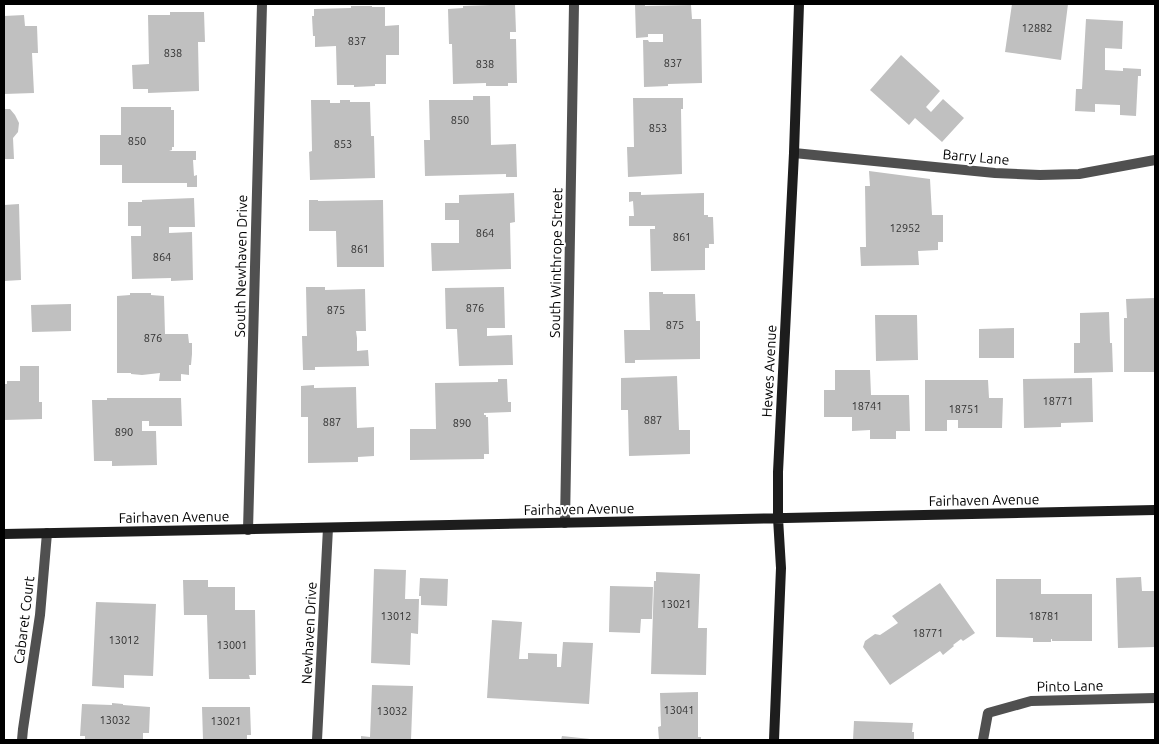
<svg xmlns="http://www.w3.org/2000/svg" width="1159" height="744" viewBox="0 0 1159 744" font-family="Ubuntu,sans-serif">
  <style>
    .building { fill: #c0c0c0 }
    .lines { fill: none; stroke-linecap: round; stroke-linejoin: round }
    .street { stroke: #505050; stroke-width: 10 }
    .secondary { stroke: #1d1d1d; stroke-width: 10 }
    .labels { text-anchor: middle; stroke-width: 4; stroke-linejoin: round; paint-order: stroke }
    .number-label { font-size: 11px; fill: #303030 }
    .street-label { font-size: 14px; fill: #000; stroke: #fff }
  </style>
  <rect width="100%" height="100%" fill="#fff"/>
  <path class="building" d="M 515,4 L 516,32 L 510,32 L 510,39 L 516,39 L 517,83 L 508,83 L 508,86 L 486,86 L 486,83 L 453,84 L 452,44 L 449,44 L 448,9 L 463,8 L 463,6 Z
    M 635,4 L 645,4 L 645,6 L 691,5 L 692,19 L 701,19 L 702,83 L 668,84 L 668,86 L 644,87 L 643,40 L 648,40 L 649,42 L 663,42 L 663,34 L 648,34 L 648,37 L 636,38 Z
    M 1012,4 L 1068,4 L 1061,60 L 1005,52 Z
    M 351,6 L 372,6 L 372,7 L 385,7 L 385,26 L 399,25 L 399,55 L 386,55 L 386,84 L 375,84 L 375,86 L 354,87 L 354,85 L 337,85 L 336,46 L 315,47 L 315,36 L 313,36 L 312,16 L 314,16 L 314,9 L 351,8 Z
    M 170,12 L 204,12 L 205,42 L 198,42 L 199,91 L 148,93 L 148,89 L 133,89 L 132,65 L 149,64 L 148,15 L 170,15 Z
    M 24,15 L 25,26 L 37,26 L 38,53 L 32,53 L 34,93 L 4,94 L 4,16 Z
    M 1086,19 L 1123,21 L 1122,49 L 1105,48 L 1105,70 L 1123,71 L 1123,68 L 1141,69 L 1141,76 L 1138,76 L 1136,116 L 1120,115 L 1120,105 L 1095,104 L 1095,112 L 1075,111 L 1076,89 L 1082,89 Z
    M 901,55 L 940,91 L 926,107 L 931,112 L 943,99 L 964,118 L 942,142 L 915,118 L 909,125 L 870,90 Z
    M 473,96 L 490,96 L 491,145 L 516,144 L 517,177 L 506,177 L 506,174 L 425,176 L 424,140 L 430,140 L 429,100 L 473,100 Z
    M 633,98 L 683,98 L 683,109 L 681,109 L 682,174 L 628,177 L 627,147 L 634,147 Z
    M 311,100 L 330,100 L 330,103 L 340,103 L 340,100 L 350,100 L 350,102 L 370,102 L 371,136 L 374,136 L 375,178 L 310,180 L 309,152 L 312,151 Z
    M 121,107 L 171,107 L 171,110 L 174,110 L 174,147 L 172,147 L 172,150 L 169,151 L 196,151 L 196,160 L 193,160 L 194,176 L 197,175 L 197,187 L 187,187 L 187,183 L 122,183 L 122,165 L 100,165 L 100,135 L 121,135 Z
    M 4,109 L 10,109 L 15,115 L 19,123 L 18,132 L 13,138 L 14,159 L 4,159 Z
    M 869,171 L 930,179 L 932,215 L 943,215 L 943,242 L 938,242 L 938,250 L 918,251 L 919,265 L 861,266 L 860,247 L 866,247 L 865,186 L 870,186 Z
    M 629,192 L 641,192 L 641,195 L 704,193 L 704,215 L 708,215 L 708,217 L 713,217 L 714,244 L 709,244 L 709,248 L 705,248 L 705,270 L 651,271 L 650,229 L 655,229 L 655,226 L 629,226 L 629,216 L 634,216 L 633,201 L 629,202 Z
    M 514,193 L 515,222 L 510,223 L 511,269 L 432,271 L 431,243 L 459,243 L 459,220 L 445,220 L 445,203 L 459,203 L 459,195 Z
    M 194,198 L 195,227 L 169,227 L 169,233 L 192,232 L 193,280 L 171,281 L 171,278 L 132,279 L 131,236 L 141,236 L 141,226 L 128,226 L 128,202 L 142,202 L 142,200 Z
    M 309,200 L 318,200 L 318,201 L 383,200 L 384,267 L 337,267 L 336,231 L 309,231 Z
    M 19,204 L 21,280 L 4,281 L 4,205 Z
    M 306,287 L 325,287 L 325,290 L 365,289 L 366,331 L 356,331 L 357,338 L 357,351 L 368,350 L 369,366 L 315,367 L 315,370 L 303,370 L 302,336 L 307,336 Z
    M 504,287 L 505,328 L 487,328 L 487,336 L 512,335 L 513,365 L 459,366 L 457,329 L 446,329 L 445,288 Z
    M 649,292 L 663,292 L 663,294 L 695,294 L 696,321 L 700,321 L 700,359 L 635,360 L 635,363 L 625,363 L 624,330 L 650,330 Z
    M 130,293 L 151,293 L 151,295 L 164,296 L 165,334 L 188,334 L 189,343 L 192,343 L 192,354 L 191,365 L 189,365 L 189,375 L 181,374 L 181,381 L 159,381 L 160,373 L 142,375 L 131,374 L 131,373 L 117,373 L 117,296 L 130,295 Z
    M 1155,298 L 1155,372 L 1124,372 L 1124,318 L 1127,318 L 1126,299 Z
    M 71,304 L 71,331 L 32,332 L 31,305 Z
    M 1109,312 L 1110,343 L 1112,343 L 1113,372 L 1074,373 L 1074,343 L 1080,343 L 1080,313 Z
    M 875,315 L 917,315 L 918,360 L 876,361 Z
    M 1014,328 L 1014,358 L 979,358 L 979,329 Z
    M 20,366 L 39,366 L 39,402 L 42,402 L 42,419 L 4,420 L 4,384 L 7,384 L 7,381 L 20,381 Z
    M 835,370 L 870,370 L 871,395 L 909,395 L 910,431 L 896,431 L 896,439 L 870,439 L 870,430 L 852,431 L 852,417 L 824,417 L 824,390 L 835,390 Z
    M 677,376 L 679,430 L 690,430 L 690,454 L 629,456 L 628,410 L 621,410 L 621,378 Z
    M 1092,378 L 1093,422 L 1061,423 L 1061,427 L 1024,428 L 1023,379 Z
    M 498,379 L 507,379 L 508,402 L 511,402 L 511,412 L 484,413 L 484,415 L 486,415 L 486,417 L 488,417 L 489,454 L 484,454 L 484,459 L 410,460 L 410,429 L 436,429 L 435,383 L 498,382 Z
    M 925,380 L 988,380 L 989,398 L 1003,398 L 1002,428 L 958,428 L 958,420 L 947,420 L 947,431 L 925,431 Z
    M 314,385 L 314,388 L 356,387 L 357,428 L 374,427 L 374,456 L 358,457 L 358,462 L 308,463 L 308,417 L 301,417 L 301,386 Z
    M 107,398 L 181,398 L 182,426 L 149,426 L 149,421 L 142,421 L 142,431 L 156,431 L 157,465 L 112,466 L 112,461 L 94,461 L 92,400 L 107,400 Z
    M 374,569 L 406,570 L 405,599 L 419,599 L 418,634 L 411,633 L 410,665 L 371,663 Z
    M 656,572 L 700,574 L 698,628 L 707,628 L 706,675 L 651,674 L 654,581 L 656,581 Z
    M 1141,577 L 1142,591 L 1155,591 L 1155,647 L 1118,648 L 1116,578 Z
    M 420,578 L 448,579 L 447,606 L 421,605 L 421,596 L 419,596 Z
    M 996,579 L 1041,579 L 1041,594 L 1092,594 L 1092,641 L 1052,641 L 1052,639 L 1051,639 L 1051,642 L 1033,642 L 1033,638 L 996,637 Z
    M 183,580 L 208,580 L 208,587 L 235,587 L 235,610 L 255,610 L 256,675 L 249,675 L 250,679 L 209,679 L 207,615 L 184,615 Z
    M 940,583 L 975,633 L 963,641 L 961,639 L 953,645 L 954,646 L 943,655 L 940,651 L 890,685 L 863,647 L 865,641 L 875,634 L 880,635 L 898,623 L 892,616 Z
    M 610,586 L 653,587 L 652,619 L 641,619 L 640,633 L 609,632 Z
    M 96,602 L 156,604 L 153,676 L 124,675 L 124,688 L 92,686 Z
    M 492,620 L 522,622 L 519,659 L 528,659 L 528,653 L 557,654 L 557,667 L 561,667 L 563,642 L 593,643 L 589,704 L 487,698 Z
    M 372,685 L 413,686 L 411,740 L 361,740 L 361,736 L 370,737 Z
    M 698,692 L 698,737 L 701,737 L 701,740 L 659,740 L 658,727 L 661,726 L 660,693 Z
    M 112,703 L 123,704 L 123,705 L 150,707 L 149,733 L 143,733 L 143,740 L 85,740 L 85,736 L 80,736 L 82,704 L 112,705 Z
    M 202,707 L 250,707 L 251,735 L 247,735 L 247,740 L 203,740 Z
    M 854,721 L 913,723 L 912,732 L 914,732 L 914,740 L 853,740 Z
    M 562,736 L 590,739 L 590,740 L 561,740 Z"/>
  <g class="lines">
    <path class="street" d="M 794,153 L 995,173 L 1040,175 L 1079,174 L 1155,160
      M 565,523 L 574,4
      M 248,530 L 262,4
      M 22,740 L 23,729 L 40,615 L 47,533
      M 317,740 L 328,528
      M 983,740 L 988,713 L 1031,701 L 1155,698"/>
    <path class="secondary" d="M 4,534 L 600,522 L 1155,510
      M 774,740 L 781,568 L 778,518 L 778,472 L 794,153 L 799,4"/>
  </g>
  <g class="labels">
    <g class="number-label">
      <text x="1037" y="32">12882</text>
      <text x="357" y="45">837</text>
      <text x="173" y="57">838</text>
      <text x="673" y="67">837</text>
      <text x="485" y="68">838</text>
      <text x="460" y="124">850</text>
      <text x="658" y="132">853</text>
      <text x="137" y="145">850</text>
      <text x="343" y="148">853</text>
      <text x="905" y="232">12952</text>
      <text x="485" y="237">864</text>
      <text x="682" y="241">861</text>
      <text x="360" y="253">861</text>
      <text x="162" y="261">864</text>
      <text x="475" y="312">876</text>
      <text x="336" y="314">875</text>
      <text x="675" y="329">875</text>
      <text x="153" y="342">876</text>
      <text x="1058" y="405">18771</text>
      <text x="867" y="410">18741</text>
      <text x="964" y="413">18751</text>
      <text x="653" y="424">887</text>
      <text x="332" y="426">887</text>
      <text x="462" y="427">890</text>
      <text x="124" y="436">890</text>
      <text x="676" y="608">13021</text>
      <text x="396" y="620">13012</text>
      <text x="1044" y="620">18781</text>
      <text x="928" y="637">18771</text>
      <text x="124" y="644">13012</text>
      <text x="232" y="649">13001</text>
      <text x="679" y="714">13041</text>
      <text x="392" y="715">13032</text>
      <text x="115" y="724">13032</text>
      <text x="226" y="725">13021</text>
    </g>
    <g class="street-label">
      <text transform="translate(976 157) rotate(5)" y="5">Barry Lane</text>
      <text transform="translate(556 263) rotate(-89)" y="5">South Winthrope Street</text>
      <text transform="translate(241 266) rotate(-89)" y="5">South Newhaven Drive</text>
      <text transform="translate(769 371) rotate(-87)" y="5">Hewes Avenue</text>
      <text transform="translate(984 500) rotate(-1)" y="5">Fairhaven Avenue</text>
      <text transform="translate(579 509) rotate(-1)" y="5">Fairhaven Avenue</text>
      <text transform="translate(174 517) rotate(-1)" y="5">Fairhaven Avenue</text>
      <text transform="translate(24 620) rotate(-83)" y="5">Cabaret Court</text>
      <text transform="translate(309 633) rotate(-87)" y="5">Newhaven Drive</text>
      <text transform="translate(1070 686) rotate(-1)" y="5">Pinto Lane</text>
    </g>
  </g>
  <rect width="1159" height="744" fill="none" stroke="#000000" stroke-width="10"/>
</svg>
